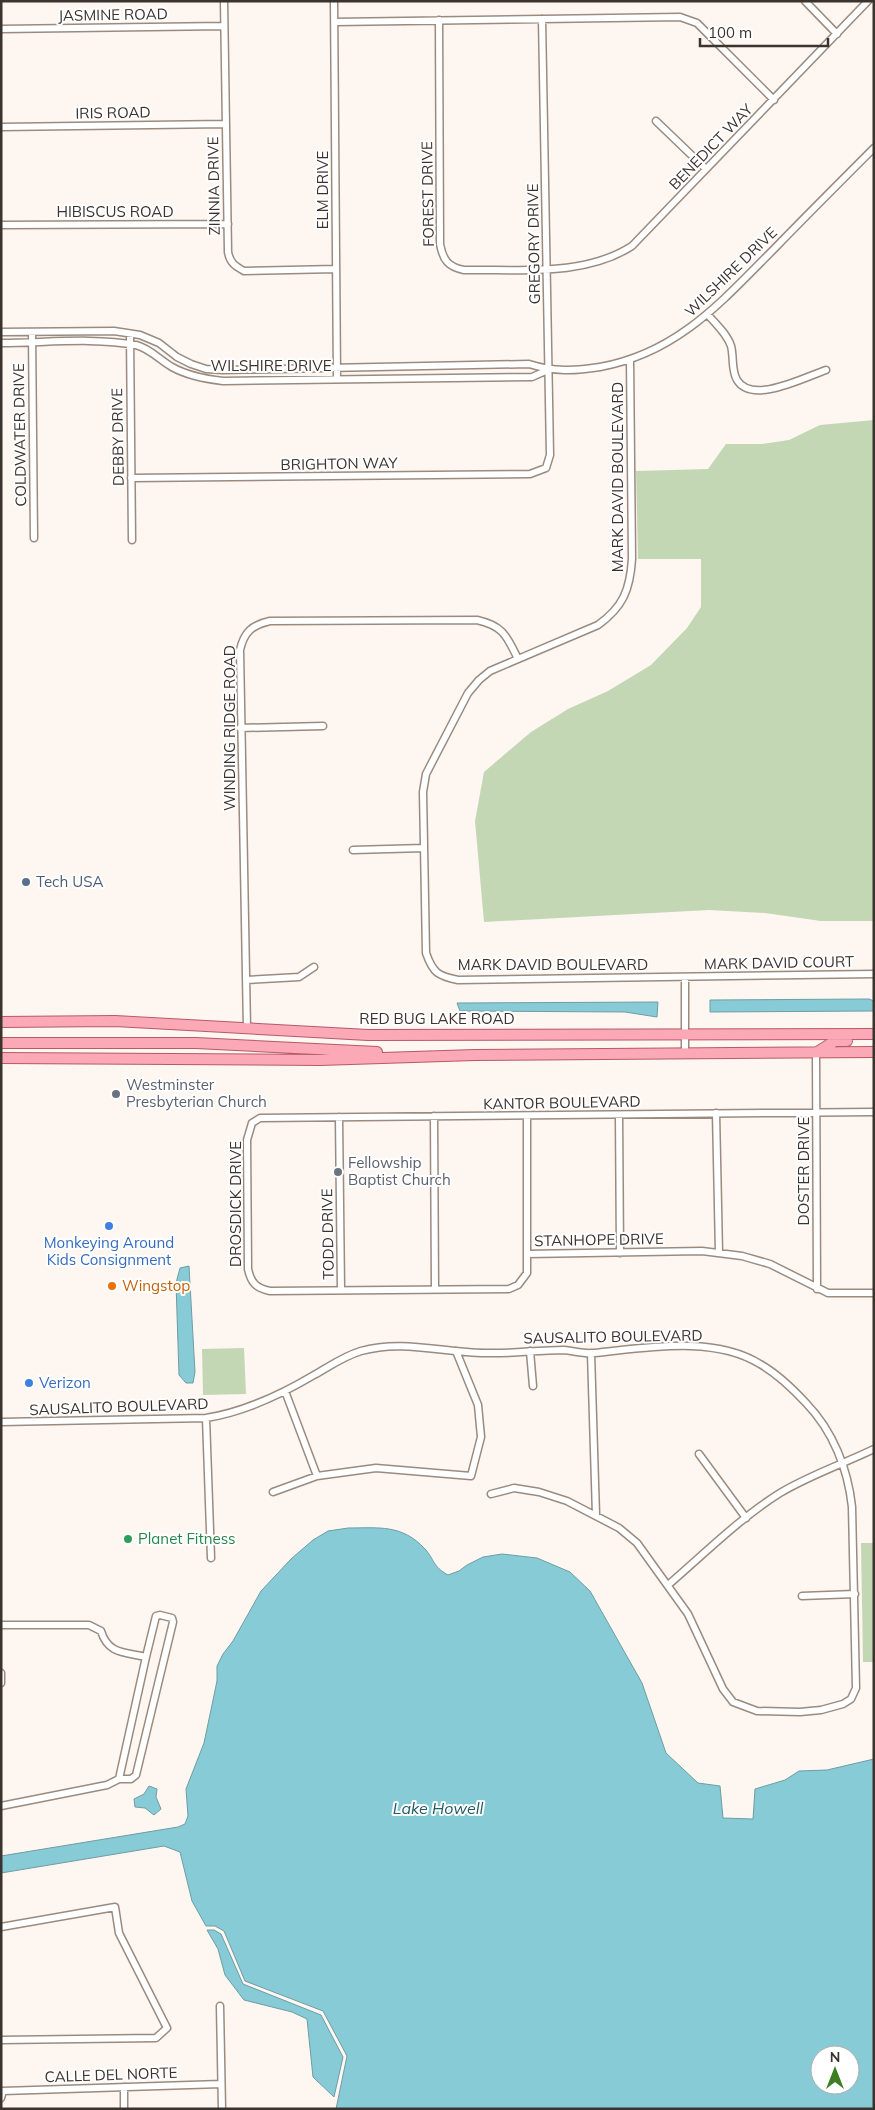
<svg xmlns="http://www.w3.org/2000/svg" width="875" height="2110" viewBox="0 0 875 2110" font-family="Mulish,sans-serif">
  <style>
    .green { fill: #c4d7b4 }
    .water { fill: #86cbd6; stroke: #6f9da4; fill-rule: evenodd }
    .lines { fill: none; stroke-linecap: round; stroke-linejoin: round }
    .street-casing { stroke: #9b8b7f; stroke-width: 9 }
    .primary-casing { stroke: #b65a67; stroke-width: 12 }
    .street { stroke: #fff; stroke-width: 6 }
    .primary { stroke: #fba9b6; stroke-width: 10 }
    .service-dot { fill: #5c6f8a; stroke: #fff; stroke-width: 2 }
    .worship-dot { fill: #6b7280; stroke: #fff; stroke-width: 2 }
    .shop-dot { fill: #3f7fe0; stroke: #fff; stroke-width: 2 }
    .food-dot { fill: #e8710a; stroke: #fff; stroke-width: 2 }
    .leisure-dot { fill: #2e9e5b; stroke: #fff; stroke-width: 2 }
    .labels { text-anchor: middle; stroke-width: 4; stroke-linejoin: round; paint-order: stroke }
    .street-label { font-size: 15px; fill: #3a332e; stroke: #fff }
    .service-label { font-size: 15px; fill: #4e5e75; stroke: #fff; text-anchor: start }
    .worship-label { font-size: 15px; fill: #5b616d; stroke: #fff; text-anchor: start }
    .shop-label { font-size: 15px; fill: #366cbe; stroke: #fff }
    .food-label { font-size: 15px; fill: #c56008; stroke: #fff; text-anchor: start }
    .leisure-label { font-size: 15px; fill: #27864d; stroke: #fff; text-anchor: start }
    .water-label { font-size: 16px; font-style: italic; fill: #215b63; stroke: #fff }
  </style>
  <rect width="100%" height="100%" fill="#fdf6f1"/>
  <path class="green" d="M 874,420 L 874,921 L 821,921 L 765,913 L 709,910 L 484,922 L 475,821 L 484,772 L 531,732 L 568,709 L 608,691 L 651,665 L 687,628 L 701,607 L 701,559 L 638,559 L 636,471 L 708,469 L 726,444 L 762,444 L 789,440 L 820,425 Z
    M 244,1348 L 246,1394 L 203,1395 L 202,1349 Z
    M 861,1543 L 874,1543 L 874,1662 L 863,1662 Z"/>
  <path class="water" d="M 869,999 L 874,1001 L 874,1011 L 710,1012 L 710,1000 Z
    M 658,1002 L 657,1017 L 625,1012 L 460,1011 L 457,1003 Z
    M 189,1266 L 195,1372 L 193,1383 L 186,1383 L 179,1375 L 176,1283 L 180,1268 Z
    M 348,1528 C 379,1528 402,1524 425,1549 C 435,1560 432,1566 448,1575 L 459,1571 L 467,1565 L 483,1557 L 502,1554 L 537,1558 L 570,1572 L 590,1591 L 642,1683 L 666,1753 L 698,1783 L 720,1786 L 723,1818 L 753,1819 L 755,1789 L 785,1780 L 799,1771 L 827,1770 L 874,1759 L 874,2109 L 336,2109 L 347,2056 L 323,2011 L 245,1981 L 224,1931 L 215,1926 L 206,1926 L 192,1901 L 180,1852 L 164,1846 L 1,1873 L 1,1856 L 178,1827 L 185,1824 L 188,1816 L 186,1789 L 204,1743 L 217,1681 L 217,1666 L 223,1654 L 233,1641 L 261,1591 L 291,1559 L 313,1540 L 328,1531 ZM 820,2055 L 850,2055 L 850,2085 L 820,2085 Z
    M 149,1786 L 157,1789 L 156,1797 L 161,1809 L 154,1815 L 145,1808 L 135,1807 L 134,1799 L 144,1794 Z
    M 207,1930 L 214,1930 L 221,1934 L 243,1984 L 321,2015 L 343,2057 L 334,2097 L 313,2077 L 307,2019 L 292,2012 L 244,2000 L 225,1975 L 218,1949 Z"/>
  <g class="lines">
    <g class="street-casing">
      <path id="street" d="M 224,1 L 228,252 C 230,263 235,266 244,271 L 336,269
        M 334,1 L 337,379
        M 805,1 L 837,34
        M 439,20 L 440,244 C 443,260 448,267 464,270 C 519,269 584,277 632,246 L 868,1
        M 335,22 L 680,17 L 697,23 L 774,100
        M 1,29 L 224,26
        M 656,121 L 706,169
        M 1,127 L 226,124
        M 1,225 L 228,224
        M 708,315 C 716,324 727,334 731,346 C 734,357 731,370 737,380 C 752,405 805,377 826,370
        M 1,332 L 114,331 L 140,335 L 159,343 L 177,357 L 191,364 L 206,369 L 223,370 L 529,364 C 554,372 575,371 600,367 C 678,353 722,301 775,248 C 808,214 841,181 874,148
        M 32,332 L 34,538
        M 130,334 L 132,540
        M 1,343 C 44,343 93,337 136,345 C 149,348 160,360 172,367 C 188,376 205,379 223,381 L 532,377 L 548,370
        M 630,360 L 632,559 C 630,590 623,607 598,625 L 490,671 L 479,680 L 468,693 L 426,774 L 423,792 L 426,953 C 433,973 438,976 458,980 L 874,974
        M 131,478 L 530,474 L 546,468 L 550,455 L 542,19
        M 240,728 L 323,726
        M 353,850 L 424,848
        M 685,977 L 685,1053
        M 246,980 L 299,977 L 314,967
        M 247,1029 L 240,650 C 244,632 252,625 270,621 L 477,620 C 504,626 507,637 518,659
        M 816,1052 L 817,1289
        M 716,1113 L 719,1253
        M 619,1115 L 620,1253
        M 434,1116 L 435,1289
        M 527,1116 L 527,1273 L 518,1285 L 509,1289 L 270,1291 C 256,1288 251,1283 248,1269 L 247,1140 L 252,1123 L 260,1118 L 874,1112
        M 339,1117 L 341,1290
        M 527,1254 L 702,1251 L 742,1256 L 770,1264 L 828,1293 L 874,1293
        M 530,1351 L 533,1386
        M 591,1353 L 596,1515
        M 285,1391 L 317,1476
        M 206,1418 L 211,1558
        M 1,1422 L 206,1418 C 244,1412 282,1394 314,1375 C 330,1366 344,1356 361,1351 C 403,1339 443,1353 485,1353 C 511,1354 537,1350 564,1350 C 574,1351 584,1354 594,1353 C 645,1348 714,1335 760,1364 C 776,1373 793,1389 806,1403 C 833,1431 848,1469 852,1507 L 856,1688 L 851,1699 L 843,1704 L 821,1710 L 800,1712 L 757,1711 L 733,1702 L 723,1689 L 688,1614 L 637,1543 L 619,1528 L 567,1501 L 539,1492 L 514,1488 L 491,1494
        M 699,1454 L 746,1518
        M 273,1492 L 317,1476 L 376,1468 L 471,1476 L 481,1437 L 478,1405 L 456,1351
        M 668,1585 C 704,1554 740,1518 780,1493 C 810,1475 843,1464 874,1449
        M 802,1596 L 855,1594
        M 1,1625 L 89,1625 L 101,1631 C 108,1654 124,1652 146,1657 L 119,1779 L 107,1785 L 1,1806
        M 1,1673 L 1,1683
        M 119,1779 L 131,1779 L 136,1775 L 173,1622 L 172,1618 L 160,1615 L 156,1616 L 146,1657
        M 1,1927 L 115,1907 L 119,1933 L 167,2028 L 156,2038 L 1,2040
        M 220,2006 L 222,2109
        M 124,2087 L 124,2109
        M 1,2098 L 3,2091 L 221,2084"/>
    </g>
    <g class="primary-casing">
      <path id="primary" d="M 1,1022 L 115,1021 L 368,1035 L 874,1034
        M 1,1043 L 196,1043 L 377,1052
        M 817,1052 L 835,1041 L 847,1041
        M 1,1058 L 320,1060 L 475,1055 L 874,1052"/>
    </g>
    <use href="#street" class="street"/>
    <use href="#primary" class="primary"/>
  </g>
  <circle class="service-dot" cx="26" cy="882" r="5"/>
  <g class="worship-dot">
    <circle cx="116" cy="1094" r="5"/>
    <circle cx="338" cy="1172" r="5"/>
  </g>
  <g class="shop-dot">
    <circle cx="109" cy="1226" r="5"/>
    <circle cx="29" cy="1383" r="5"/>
  </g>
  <circle class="food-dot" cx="112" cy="1286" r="5"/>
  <circle class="leisure-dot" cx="128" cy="1539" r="5"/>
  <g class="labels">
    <g class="street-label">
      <text transform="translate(113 15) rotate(-1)" y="5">JASMINE ROAD</text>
      <text transform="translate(113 113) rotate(-1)" y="5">IRIS ROAD</text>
      <text transform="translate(711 147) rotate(-46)" y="5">BENEDICT WAY</text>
      <text transform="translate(214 186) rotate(-91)" y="5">ZINNIA DRIVE</text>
      <text transform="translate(323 190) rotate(-90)" y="5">ELM DRIVE</text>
      <text transform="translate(428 194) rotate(-91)" y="5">FOREST DRIVE</text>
      <text x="115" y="217">HIBISCUS ROAD</text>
      <text transform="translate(534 244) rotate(-91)" y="5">GREGORY DRIVE</text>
      <text transform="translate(731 272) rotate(-44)" y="5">WILSHIRE DRIVE</text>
      <text x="271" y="371">WILSHIRE DRIVE</text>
      <text transform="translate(20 435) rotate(-91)" y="5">COLDWATER DRIVE</text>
      <text transform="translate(118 437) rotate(-91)" y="5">DEBBY DRIVE</text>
      <text transform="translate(339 464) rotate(-1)" y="5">BRIGHTON WAY</text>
      <text transform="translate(618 477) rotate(-90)" y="5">MARK DAVID BOULEVARD</text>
      <text transform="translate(230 728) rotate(-90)" y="5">WINDING RIDGE ROAD</text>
      <text transform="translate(779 963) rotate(-1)" y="5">MARK DAVID COURT</text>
      <text x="553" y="970">MARK DAVID BOULEVARD</text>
      <text x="437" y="1024">RED BUG LAKE ROAD</text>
      <text transform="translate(562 1103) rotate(-1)" y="5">KANTOR BOULEVARD</text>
      <text transform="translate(804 1171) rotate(-90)" y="5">DOSTER DRIVE</text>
      <text transform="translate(236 1204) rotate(-90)" y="5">DROSDICK DRIVE</text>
      <text transform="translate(328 1234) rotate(-91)" y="5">TODD DRIVE</text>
      <text transform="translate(599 1240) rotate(-1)" y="5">STANHOPE DRIVE</text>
      <text transform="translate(613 1337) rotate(-1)" y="5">SAUSALITO BOULEVARD</text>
      <text transform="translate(119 1407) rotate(-2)" y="5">SAUSALITO BOULEVARD</text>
      <text transform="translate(111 2075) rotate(-2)" y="5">CALLE DEL NORTE</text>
    </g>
    <g class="service-label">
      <text x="36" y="887">Tech USA</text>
    </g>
    <g class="worship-label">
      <text x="126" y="1090">Westminster<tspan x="126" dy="17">Presbyterian Church</tspan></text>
      <text x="348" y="1168">Fellowship<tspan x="348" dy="17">Baptist Church</tspan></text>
    </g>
    <g class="shop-label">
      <text x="109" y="1248">Monkeying Around<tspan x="109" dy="17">Kids Consignment</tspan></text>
      <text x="39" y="1388" text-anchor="start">Verizon</text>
    </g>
    <g class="food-label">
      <text x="122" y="1291">Wingstop</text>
    </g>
    <g class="leisure-label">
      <text x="138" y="1544">Planet Fitness</text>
    </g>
    <g class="water-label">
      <text x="438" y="1814">Lake Howell</text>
    </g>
  </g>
  <rect width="875" height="2110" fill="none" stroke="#3a332e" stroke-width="5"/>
  <g transform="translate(835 2070)"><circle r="24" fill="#ffffff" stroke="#b0adab"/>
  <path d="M0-4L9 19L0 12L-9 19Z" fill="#3b7f22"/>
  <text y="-8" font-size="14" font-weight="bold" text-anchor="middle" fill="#3a332e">N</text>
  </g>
  <path d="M700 38v8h128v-8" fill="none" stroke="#3a332e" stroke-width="2.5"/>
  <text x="708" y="38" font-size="15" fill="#3a332e" stroke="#ffffff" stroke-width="4" paint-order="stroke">100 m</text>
</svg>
